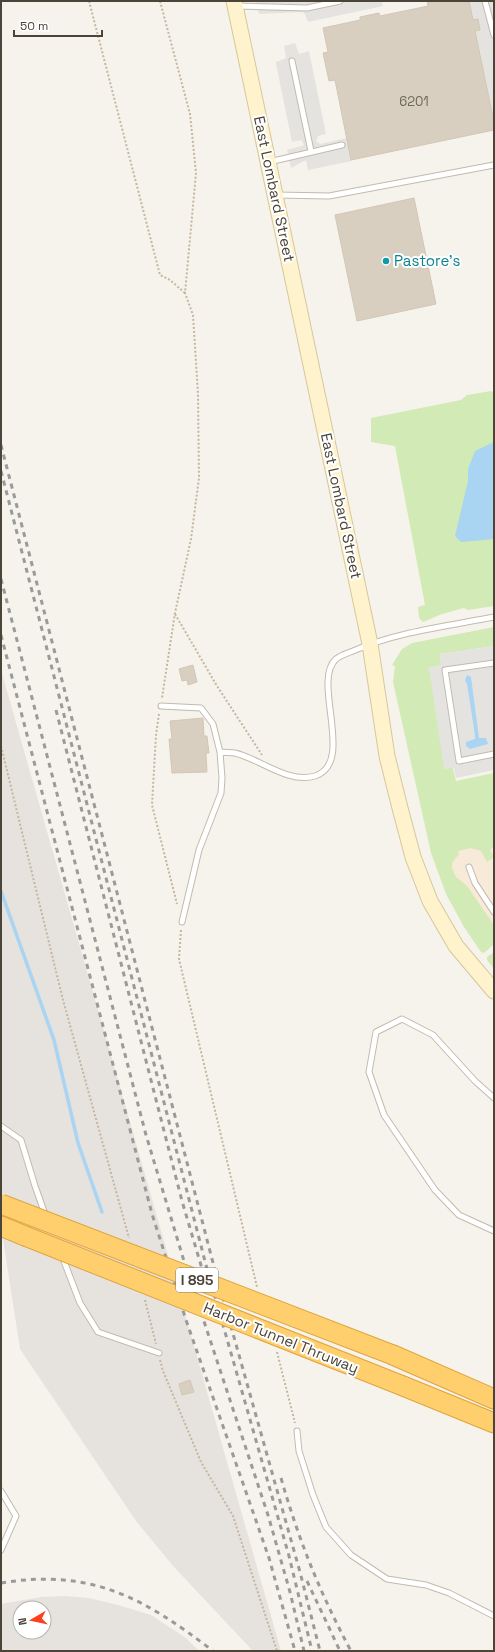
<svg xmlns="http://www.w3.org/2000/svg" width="495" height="1652" viewBox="0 0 495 1652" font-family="'Space Grotesk',sans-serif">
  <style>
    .commercial { fill: #f7ead8 }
    .industrial { fill: #e6e2dd; fill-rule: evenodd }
    .green { fill: #d2eab5 }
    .parking { fill: #e5e3e0 }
    .water { fill: #a9d4f2 }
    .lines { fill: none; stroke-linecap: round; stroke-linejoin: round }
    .stream { stroke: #a9d4f2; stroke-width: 3.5 }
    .building { fill: #d8cfc1; stroke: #d3c7b4 }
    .lane-casing { stroke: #c2bbae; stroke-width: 7 }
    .secondary-casing { stroke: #d6c79b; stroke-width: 17 }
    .highway-casing { stroke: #e0a43c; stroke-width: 21 }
    .path { stroke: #c4b79f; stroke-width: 2; stroke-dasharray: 2 2; stroke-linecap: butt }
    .lane { stroke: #fff; stroke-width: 5 }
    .secondary { stroke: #fff3cd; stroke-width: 15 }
    .highway { stroke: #ffcf6e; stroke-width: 19 }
    .rail { stroke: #9a9a9a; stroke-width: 3; stroke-dasharray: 5 5; stroke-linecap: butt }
    .highway-bridge-casing { stroke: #e0a43c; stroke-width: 21; stroke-linecap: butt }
    .highway-bridge { stroke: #ffcf6e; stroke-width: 19 }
    .culture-dot { fill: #0f9aa8; stroke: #fff; stroke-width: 1.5 }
    .labels { text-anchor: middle; stroke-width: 4; stroke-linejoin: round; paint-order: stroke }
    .number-label { font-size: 13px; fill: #6e675b }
    .shield { fill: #fff; stroke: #817c74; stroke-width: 1 }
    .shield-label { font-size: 14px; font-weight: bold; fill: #4b4439 }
    .street-label { font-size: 15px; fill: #4b4439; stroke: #fff }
    .culture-label { font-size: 15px; fill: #0d838f; stroke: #fff; text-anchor: start }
  </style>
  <rect width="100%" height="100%" fill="#f6f3ec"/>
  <path class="commercial" d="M 494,776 L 494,948 L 484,935 L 446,860 Z"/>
  <path class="industrial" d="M 1,670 L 281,1651 L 253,1651 L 174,1567 L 136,1521 L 20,1349 L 1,1226 Z
    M 65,1596 L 89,1598 L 118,1605 L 151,1615 L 186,1638 L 199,1651 L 1,1651 L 1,1604 L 41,1597 ZM 20,1608 L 44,1608 L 44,1632 L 20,1632 Z"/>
  <path class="green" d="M 491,391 L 494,393 L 494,606 L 468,610 L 464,608 L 442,614 L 423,622 L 419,618 L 418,607 L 425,605 L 395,446 L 371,442 L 371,418 L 461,400 L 467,395 Z
    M 494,627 L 494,646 L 440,654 L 441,665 L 429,668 L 456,781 L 494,773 L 494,846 L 490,850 L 494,857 L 487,862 L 481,851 L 471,848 L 458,851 L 459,854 L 452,863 L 452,868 L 456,877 L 467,886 L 494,925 L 494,944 L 484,953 L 481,952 L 464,927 L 446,894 L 431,853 L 393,682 L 395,666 L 392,665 L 402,649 L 412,643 Z
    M 494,952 L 494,969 L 487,960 L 487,957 Z"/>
  <path class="parking" d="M 256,1 L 382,1 L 383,6 L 308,22 L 305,14 L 303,12 L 259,14 Z
    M 469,1 L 494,1 L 494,122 L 475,31 L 480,29 L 478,20 L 473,20 Z
    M 295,43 L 299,54 L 309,51 L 326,134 L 318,136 L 316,141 L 320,144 L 347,138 L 352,161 L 308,170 L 306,160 L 291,168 L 287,150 L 304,145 L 301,140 L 292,142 L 276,64 L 276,62 L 286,58 L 284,46 Z
    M 494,646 L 494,770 L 456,778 L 454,768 L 444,769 L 429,667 L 441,665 L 440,654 Z"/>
  <path class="water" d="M 494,442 L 494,539 L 461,542 L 455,536 L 468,481 L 468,469 L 475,451 Z
    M 467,675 L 471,677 L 479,738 L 486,738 L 488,744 L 470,749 L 466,746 L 466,742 L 475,739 L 475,735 L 467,684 L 465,680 Z"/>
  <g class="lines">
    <path class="stream" d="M 1,891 L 54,1040 L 78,1143 L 102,1212"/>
  </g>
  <path class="building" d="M 427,1 L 469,1 L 473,20 L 478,19 L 480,30 L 475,31 L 494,122 L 494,130 L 351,160 L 335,80 L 329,81 L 323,53 L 328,52 L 323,28 L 360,20 L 360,17 L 379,13 L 380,16 L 428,6 Z
    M 414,198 L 436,304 L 357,321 L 335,215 Z
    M 193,665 L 197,682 L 188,685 L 187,680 L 182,681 L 179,669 Z
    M 203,718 L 204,736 L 207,736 L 209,753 L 206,753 L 207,772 L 172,773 L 169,739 L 172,739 L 170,721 Z
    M 190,1380 L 194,1392 L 182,1395 L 179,1384 Z"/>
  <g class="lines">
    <g class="lane-casing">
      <path id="lane" d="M 485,1 L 494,35
        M 236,6 L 307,8 L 340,1
        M 292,61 L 311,151
        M 269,162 L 342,145
        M 276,195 L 329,196 L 494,165
        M 494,663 L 445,670 L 459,761 L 494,754
        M 161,706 L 201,708 L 213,724 L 220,752 C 225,753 230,752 235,753 C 260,759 288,784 315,776 C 356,763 311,681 336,659 C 341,655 348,653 353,651 C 397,632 447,626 494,617
        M 469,867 L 475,883 L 494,912
        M 182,922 L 199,850 L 221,793 L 222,778 L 220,752
        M 494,1098 L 475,1081 L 433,1035 L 402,1019 L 376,1032 L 369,1072 L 384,1115 L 435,1190 L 459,1215 L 494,1231
        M 1,1126 L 21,1140 L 35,1186 L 46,1217
        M 62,1256 L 80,1303 L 98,1332 L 159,1353
        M 297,1431 L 299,1451 L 313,1495 L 326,1527 L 351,1555 L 387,1579 L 426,1585 L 449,1593 L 494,1616
        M 1,1491 L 16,1516 L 1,1550"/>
    </g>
    <g class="secondary-casing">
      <path id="secondary" d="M 234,1 L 370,644 L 387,756 L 400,808 L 413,857 L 430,901 L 456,946 L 494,991"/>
    </g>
    <g class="highway-casing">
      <path id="highway" d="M 1,1226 L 25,1236
        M 393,1355 L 494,1399
        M 403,1386 L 494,1423"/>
    </g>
    <path class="path" d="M 89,1 L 160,275 L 170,280 L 185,293
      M 160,1 L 190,114 L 196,173 L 185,293 L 193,315 L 198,394 L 199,478 L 191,539 L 175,613 L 162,698
      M 175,614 L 217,686 L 262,755
      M 159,714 L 156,735 L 152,805 L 177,904
      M 1,746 L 63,1000 L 129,1238
      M 181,930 L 179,959 L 257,1287
      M 145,1300 L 156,1344
      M 277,1352 L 295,1423
      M 160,1360 L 163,1371 L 201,1462 L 233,1516 L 277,1651"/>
    <use href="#lane" class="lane"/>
    <use href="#secondary" class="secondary"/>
    <use href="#highway" class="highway"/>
    <path class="rail" d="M 1,445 L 212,1259 L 300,1572 L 320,1651
      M 1,471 L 207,1269 L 289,1556 L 312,1651
      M 1,579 L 146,1135 L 184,1261 L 268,1515 L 290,1592 L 304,1651
      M 1,635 L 152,1214 L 186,1320 L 269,1558 L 295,1651
      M 56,710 L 182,1201 L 203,1272
      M 281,1478 C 299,1541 320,1593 351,1651
      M 307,1581 L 340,1651
      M 1,1583 C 91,1568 144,1598 213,1651"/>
    <g class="highway-bridge-casing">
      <path id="highway-bridge" d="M 1,1204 L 393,1355
        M 25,1236 L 403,1386"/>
    </g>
    <use href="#highway-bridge" class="highway-bridge"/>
  </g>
  <circle class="culture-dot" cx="386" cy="261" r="4"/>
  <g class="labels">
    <g class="number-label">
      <text x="414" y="106">6201</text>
    </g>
    <rect class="shield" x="176" y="1268" width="42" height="24" rx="3"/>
    <g class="shield-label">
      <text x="197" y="1285">I 895</text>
    </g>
    <g class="street-label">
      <text transform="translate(274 189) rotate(78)" y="5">East Lombard Street</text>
      <text transform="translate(341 506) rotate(78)" y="5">East Lombard Street</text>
      <text transform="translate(281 1338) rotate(22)" y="5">Harbor Tunnel Thruway</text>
    </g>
    <g class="culture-label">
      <text x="394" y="266">Pastore's</text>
    </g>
  </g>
  <rect width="495" height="1652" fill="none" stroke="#4b4439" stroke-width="4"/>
  <g transform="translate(32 1620) rotate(261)"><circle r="19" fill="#ffffff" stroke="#b7b4b0"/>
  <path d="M0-3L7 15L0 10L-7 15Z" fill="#fc3f1d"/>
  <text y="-6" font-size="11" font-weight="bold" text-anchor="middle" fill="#4b4439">N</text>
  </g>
  <path d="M14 30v6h88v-6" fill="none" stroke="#4b4439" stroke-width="2"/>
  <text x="20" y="30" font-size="12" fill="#4b4439" stroke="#ffffff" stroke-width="3" paint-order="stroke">50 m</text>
</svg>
